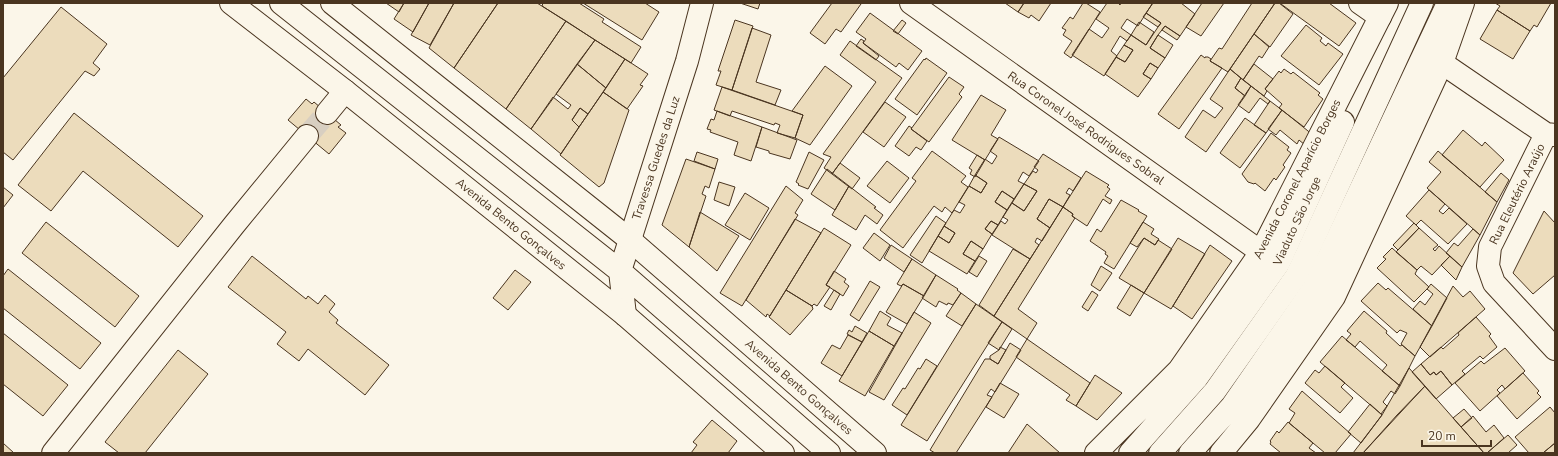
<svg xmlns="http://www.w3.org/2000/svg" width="1558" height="456" viewBox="0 0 1558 456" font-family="'Nunito Sans',sans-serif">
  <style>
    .building { fill: #ecdcbc; stroke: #4a3520 }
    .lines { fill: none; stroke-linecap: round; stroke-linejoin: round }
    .minor-tunnel { stroke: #d8cfc1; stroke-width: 22; stroke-dasharray: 22 11; stroke-linecap: butt }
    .minor-casing { stroke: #4a3520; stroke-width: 24 }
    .major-casing { stroke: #4a3520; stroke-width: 24 }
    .minor { stroke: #fbf6e9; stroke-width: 22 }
    .major { stroke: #fbf6e9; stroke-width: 22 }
    .labels { text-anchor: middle; stroke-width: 3; stroke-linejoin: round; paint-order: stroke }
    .street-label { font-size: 12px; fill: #4a3520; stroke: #fbf6e9 }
  </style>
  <rect width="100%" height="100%" fill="#fbf6e9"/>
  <path class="building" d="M 386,3 L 404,3 L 399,12 Z
    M 404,3 L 429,3 L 413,32 L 394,19 Z
    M 429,3 L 454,3 L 430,45 L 411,35 Z
    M 454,3 L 498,3 L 454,68 L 429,48 Z
    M 498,3 L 537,3 L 566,21 L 506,109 L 454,68 Z
    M 543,3 L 579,3 L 604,19 L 602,22 L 641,47 L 631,63 L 542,6 Z
    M 583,3 L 645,3 L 659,12 L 642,40 Z
    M 740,3 L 760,3 L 758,9 Z
    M 832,3 L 859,3 L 861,4 L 841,32 L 836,29 L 825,44 L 810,33 Z
    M 1005,3 L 1024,3 L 1018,12 Z
    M 1024,3 L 1051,3 L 1039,21 L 1031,15 L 1029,18 L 1018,12 Z
    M 1083,3 L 1086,3 L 1100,12 L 1071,58 L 1064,53 L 1072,41 L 1063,35 L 1066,30 L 1062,28 L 1070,17 L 1073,19 Z
    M 1107,3 L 1118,3 L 1120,5 L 1121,3 L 1150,3 L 1152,4 L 1138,26 L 1127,19 L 1121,28 L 1131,35 L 1127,41 L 1120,36 L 1111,51 L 1117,56 L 1104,76 L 1072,55 L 1089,29 L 1102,38 L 1109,28 L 1096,19 Z
    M 1153,3 L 1181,3 L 1195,14 L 1180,36 L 1165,26 L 1158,35 L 1150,48 L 1165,58 L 1158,68 L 1150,63 L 1143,74 L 1151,79 L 1138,97 L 1105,74 L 1116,57 L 1125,62 L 1133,50 L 1124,45 L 1131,35 L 1146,45 L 1158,27 L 1161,23 L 1146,13 Z
    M 1202,3 L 1224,3 L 1201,36 L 1186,27 Z
    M 1252,3 L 1275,3 L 1228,72 L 1210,61 L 1219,48 L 1222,49 Z
    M 1275,3 L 1279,3 L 1293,14 L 1270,47 L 1254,34 Z
    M 1282,3 L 1329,3 L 1356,23 L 1339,46 L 1281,4 Z
    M 1495,3 L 1551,3 L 1537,27 L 1534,25 L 1530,31 L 1497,10 L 1500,6 Z
    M 61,7 L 107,44 L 93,63 L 100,69 L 94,76 L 85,71 L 13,160 L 3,152 L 3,78 Z
    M 1497,10 L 1530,31 L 1513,59 L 1480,39 Z
    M 870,13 L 922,51 L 908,70 L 899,63 L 896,67 L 863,43 L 866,39 L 856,32 Z
    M 1146,13 L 1161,23 L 1158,27 L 1143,17 Z
    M 735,20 L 753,26 L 732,90 L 716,85 L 721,71 L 718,71 Z
    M 902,20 L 906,23 L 898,34 L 893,31 Z
    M 566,21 L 595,40 L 531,129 L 506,109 Z
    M 1139,22 L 1154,32 L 1146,45 L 1131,35 Z
    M 1306,25 L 1322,38 L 1320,41 L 1326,46 L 1328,43 L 1343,54 L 1319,85 L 1281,56 Z
    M 1165,26 L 1180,36 L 1177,40 L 1162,30 Z
    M 752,28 L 771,35 L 756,82 L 781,90 L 775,105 L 732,90 Z
    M 1254,34 L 1269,47 L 1262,58 L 1259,56 L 1243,80 L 1230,69 Z
    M 1158,35 L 1173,45 L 1165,58 L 1150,48 Z
    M 861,39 L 864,41 L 863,43 L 879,56 L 876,60 L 856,46 Z
    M 595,40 L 625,59 L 606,88 L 577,64 Z
    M 850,41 L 902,78 L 832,174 L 824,168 L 831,157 L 823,154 L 876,82 L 840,55 Z
    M 1124,45 L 1133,50 L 1125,62 L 1116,57 Z
    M 1201,55 L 1205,58 L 1205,57 L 1208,57 L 1211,59 L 1210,61 L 1222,68 L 1179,129 L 1158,114 Z
    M 926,58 L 947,73 L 917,115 L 895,99 L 924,59 L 925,60 Z
    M 625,59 L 648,74 L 640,85 L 643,86 L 627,109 L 603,92 Z
    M 1150,63 L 1158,68 L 1151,79 L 1143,74 Z
    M 577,64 L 606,88 L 588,114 L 580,108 L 572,120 L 579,127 L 561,154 L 531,129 L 553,97 L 568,109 L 571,105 L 556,94 Z
    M 1254,64 L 1273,79 L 1265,89 L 1267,91 L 1264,96 L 1243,80 Z
    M 825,66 L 852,86 L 810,145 L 795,138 L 803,115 L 792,111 Z
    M 1230,69 L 1241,78 L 1235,88 L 1245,96 L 1206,152 L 1185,137 L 1203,110 L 1215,118 L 1223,108 L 1210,99 Z
    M 1284,69 L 1291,74 L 1293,72 L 1320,93 L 1318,95 L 1323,99 L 1304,127 L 1279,108 L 1282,104 L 1265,89 L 1279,71 L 1281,73 Z
    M 949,77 L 964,87 L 959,94 L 962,97 L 929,142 L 911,129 Z
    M 1241,78 L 1251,86 L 1245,96 L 1235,88 Z
    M 1251,86 L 1270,101 L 1268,104 L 1260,98 L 1249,113 L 1238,105 Z
    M 722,87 L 803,115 L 795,138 L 777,133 L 780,125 L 775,123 L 774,125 L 732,111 L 730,116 L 714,110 Z
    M 603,92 L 629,110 L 604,183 L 599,187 L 560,155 Z
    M 981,95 L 1006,110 L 991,135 L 998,139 L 985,160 L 952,140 Z
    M 306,99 L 312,104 L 314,102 L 341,125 L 338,127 L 346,133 L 329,154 L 288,120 Z
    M 1270,101 L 1282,110 L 1266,133 L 1254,125 Z
    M 885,102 L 906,117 L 884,147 L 863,132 Z
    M 580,108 L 588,114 L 579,127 L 572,120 Z
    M 1282,110 L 1313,135 L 1305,145 L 1299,140 L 1297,144 L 1280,130 L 1276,135 L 1268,129 Z
    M 717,111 L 762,127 L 751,161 L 734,155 L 738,142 L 710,132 L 711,130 L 707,129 L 711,119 L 714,120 Z
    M 74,113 L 203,216 L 178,247 L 83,171 L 51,211 L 18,185 Z
    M 1245,118 L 1266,133 L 1240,168 L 1220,153 Z
    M 909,126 L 912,128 L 911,129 L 927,141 L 921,150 L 916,147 L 909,156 L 895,146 Z
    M 762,127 L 797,140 L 790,159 L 769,153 L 769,151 L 756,147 Z
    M 1463,130 L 1482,146 L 1485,142 L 1504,160 L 1480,187 L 1442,155 Z
    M 1271,133 L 1289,147 L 1287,150 L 1291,153 L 1283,165 L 1285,167 L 1276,180 L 1274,178 L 1265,191 L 1255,183 L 1254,184 L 1248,182 L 1242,174 Z
    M 999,137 L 1039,161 L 1029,176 L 1023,172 L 1018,181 L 1024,184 L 1014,199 L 1002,191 L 995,202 L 1007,210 L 998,225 L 991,221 L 985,229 L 992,234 L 983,249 L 971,241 L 963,254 L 975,261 L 967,274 L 929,251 L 938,236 L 949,243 L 955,233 L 944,226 L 954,210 L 960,213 L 965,205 L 959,202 L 969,186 L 981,193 L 987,183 L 975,175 L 985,159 L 992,164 L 997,156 L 990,151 Z
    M 932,151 L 966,176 L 961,182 L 968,187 L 952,213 L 945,207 L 942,212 L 934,206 L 903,248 L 880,230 L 916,181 L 912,178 Z
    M 1438,151 L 1497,202 L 1480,235 L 1427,188 L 1441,172 L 1429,162 Z
    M 697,152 L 718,159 L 715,169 L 694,161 Z
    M 809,152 L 824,160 L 808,189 L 798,185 L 799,184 L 796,182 Z
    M 1043,154 L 1081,178 L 1073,191 L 1069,188 L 1066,193 L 1070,195 L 1063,207 L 1049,199 L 1037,219 L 1050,228 L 1042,241 L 1037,238 L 1035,242 L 1039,245 L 1030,259 L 992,235 L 1001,221 L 1005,224 L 1008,220 L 1003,217 L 1012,203 L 1024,211 L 1037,191 L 1024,184 L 1033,171 L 1036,173 L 1038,170 L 1034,167 Z
    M 977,155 L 985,160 L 975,177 L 970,174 L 972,170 L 969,168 Z
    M 686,159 L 715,169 L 709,188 L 705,186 L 702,194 L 706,196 L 689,247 L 662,225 Z
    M 887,161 L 909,178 L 890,203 L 867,186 Z
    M 840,163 L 860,178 L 852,189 L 832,174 Z
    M 827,169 L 849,186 L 835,210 L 811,194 Z
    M 1086,171 L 1109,185 L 1107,187 L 1110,189 L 1105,196 L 1112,200 L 1110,204 L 1103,199 L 1087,226 L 1072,216 L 1073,214 L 1063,207 Z
    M 1501,173 L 1509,180 L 1497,202 L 1485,192 Z
    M 975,175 L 987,183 L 981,193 L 969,186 Z
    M 719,182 L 735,187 L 729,206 L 714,200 Z
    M 1024,184 L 1037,191 L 1024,211 L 1012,203 Z
    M 786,186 L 803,200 L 795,213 L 798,215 L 742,306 L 720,293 Z
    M 849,186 L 876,207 L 874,208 L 883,215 L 877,224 L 865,215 L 856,230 L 832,215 Z
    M 3,187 L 13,195 L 3,208 Z
    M 1429,190 L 1445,204 L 1439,211 L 1443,214 L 1449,208 L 1467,224 L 1448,244 L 1421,220 L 1416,225 L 1406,216 Z
    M 1002,191 L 1014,199 L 1007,210 L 995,202 Z
    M 745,193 L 769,208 L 750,240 L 725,225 Z
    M 1049,199 L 1063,207 L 1050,228 L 1037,219 Z
    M 1121,200 L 1139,210 L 1138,211 L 1147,216 L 1114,269 L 1104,263 L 1108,256 L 1105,254 L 1106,252 L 1090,241 L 1097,229 L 1101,232 Z
    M 1063,207 L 1073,214 L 1072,216 L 1075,218 L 1018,309 L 1037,323 L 1027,339 L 994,316 Z
    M 1544,211 L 1555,223 L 1555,275 L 1533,294 L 1513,273 Z
    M 700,212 L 739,236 L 717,271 L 689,247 Z
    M 936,216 L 946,223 L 922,263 L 910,255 Z
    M 795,219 L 821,233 L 770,316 L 767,314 L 766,317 L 746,300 Z
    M 991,221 L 998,225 L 992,234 L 985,229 Z
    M 46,222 L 139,296 L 115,327 L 22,253 Z
    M 1143,222 L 1154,229 L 1151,234 L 1159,239 L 1155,245 L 1144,238 L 1137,247 L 1130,243 Z
    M 1414,223 L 1419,228 L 1398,250 L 1393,245 Z
    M 944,226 L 955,233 L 949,243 L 938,236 Z
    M 824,228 L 851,245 L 826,285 L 830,287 L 817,306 L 814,304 L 812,306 L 786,290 Z
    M 1419,228 L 1438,245 L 1433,249 L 1435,251 L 1439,246 L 1450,256 L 1432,275 L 1421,266 L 1417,270 L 1396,252 Z
    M 1473,229 L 1480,235 L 1462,267 L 1446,253 L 1454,243 L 1458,246 Z
    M 874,233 L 890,245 L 880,261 L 863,248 Z
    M 1144,238 L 1155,245 L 1158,240 L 1172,249 L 1144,293 L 1119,278 Z
    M 1178,238 L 1205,254 L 1171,309 L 1144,293 Z
    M 971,241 L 983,249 L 975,261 L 963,254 Z
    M 891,245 L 912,259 L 904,272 L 884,258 Z
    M 1210,245 L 1232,261 L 1192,319 L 1173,306 Z
    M 1392,248 L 1417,270 L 1415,274 L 1429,287 L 1414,302 L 1377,268 L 1386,259 L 1383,257 Z
    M 1013,249 L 1030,259 L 994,316 L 979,305 Z
    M 252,256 L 306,299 L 308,296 L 318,304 L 325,295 L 335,304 L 329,312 L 338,320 L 336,323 L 389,365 L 365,395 L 308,349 L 299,361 L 277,344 L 286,332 L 228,287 Z
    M 979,256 L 987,261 L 977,277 L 969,272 Z
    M 1450,256 L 1462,267 L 1456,280 L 1441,265 Z
    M 912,259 L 936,275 L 924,296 L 903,284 L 901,286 L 897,284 Z
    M 1101,266 L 1112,273 L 1100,291 L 1091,285 Z
    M 8,269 L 101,343 L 80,369 L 3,308 L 3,276 Z
    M 515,270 L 531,282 L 508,310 L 493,298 Z
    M 834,271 L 846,279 L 844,282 L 849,286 L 843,296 L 826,285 Z
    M 936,275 L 958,289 L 957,290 L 961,293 L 953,305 L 948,303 L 947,305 L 939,301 L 936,307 L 922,298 Z
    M 870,281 L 880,287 L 859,321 L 850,315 Z
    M 1378,283 L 1386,290 L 1388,288 L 1432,326 L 1415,356 L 1401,344 L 1407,333 L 1400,330 L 1397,333 L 1361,301 Z
    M 903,284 L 924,296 L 907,324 L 886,312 Z
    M 1431,284 L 1447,298 L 1432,326 L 1413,309 L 1420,301 L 1425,305 L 1433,294 L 1427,289 Z
    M 1131,285 L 1144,293 L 1130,316 L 1117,308 Z
    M 1453,286 L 1463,297 L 1470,291 L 1485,309 L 1430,357 L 1420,347 Z
    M 786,290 L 812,306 L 813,309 L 790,335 L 769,317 Z
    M 834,290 L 840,294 L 831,310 L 824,306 Z
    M 1092,291 L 1098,295 L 1088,311 L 1082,307 Z
    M 961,293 L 976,304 L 962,326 L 946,316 Z
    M 976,304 L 1002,322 L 927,441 L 901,425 Z
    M 880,311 L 891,318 L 887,325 L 902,333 L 894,346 L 869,331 Z
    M 1364,311 L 1387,331 L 1386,333 L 1400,346 L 1402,345 L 1415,356 L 1400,386 L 1382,371 L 1387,365 L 1360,341 L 1355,347 L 1346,340 L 1351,334 L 1347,331 Z
    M 914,312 L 931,323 L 884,400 L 869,392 Z
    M 1476,317 L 1491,334 L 1489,336 L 1497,347 L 1483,359 L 1480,356 L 1462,371 L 1465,374 L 1452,385 L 1441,371 L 1436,375 L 1434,372 L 1430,375 L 1421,364 L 1441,347 L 1443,349 L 1459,335 L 1458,333 Z
    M 1002,322 L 1012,329 L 999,350 L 988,343 Z
    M 855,326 L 867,333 L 862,342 L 847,334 L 849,330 L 852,332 Z
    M 869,331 L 894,346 L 865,396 L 839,381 Z
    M 3,333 L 68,385 L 43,416 L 3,384 Z
    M 848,335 L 862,342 L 842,376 L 821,363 L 832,345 L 840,349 Z
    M 1342,336 L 1400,386 L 1395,394 L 1391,391 L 1383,402 L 1387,406 L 1381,414 L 1320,362 Z
    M 1027,339 L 1090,383 L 1076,406 L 1066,400 L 1070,395 L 1016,357 Z
    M 1010,343 L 1021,350 L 995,392 L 991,389 L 987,395 L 992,397 L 956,453 L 935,453 L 930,450 L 985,359 L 990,359 L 998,364 Z
    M 1000,347 L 1006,350 L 998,364 L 990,359 L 990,356 L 999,350 Z
    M 1505,348 L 1525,371 L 1505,389 L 1502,385 L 1497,390 L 1500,393 L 1480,411 L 1455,383 L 1481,361 L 1484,364 Z
    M 178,350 L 208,374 L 145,453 L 119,453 L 105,442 Z
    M 926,359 L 937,366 L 907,415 L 892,405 L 903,388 L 905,389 L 918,368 L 920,369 Z
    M 1421,364 L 1430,375 L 1434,372 L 1436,375 L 1441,371 L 1452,385 L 1436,399 L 1412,372 Z
    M 1325,366 L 1345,383 L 1341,387 L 1353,398 L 1340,413 L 1305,383 L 1315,370 L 1319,373 Z
    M 1409,368 L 1425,386 L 1363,453 L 1353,453 L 1382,415 Z
    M 1523,373 L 1539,391 L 1537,393 L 1541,397 L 1517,419 L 1497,396 Z
    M 1095,375 L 1122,393 L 1097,420 L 1076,406 Z
    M 1000,383 L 1019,394 L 1004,418 L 986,407 Z
    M 1425,386 L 1484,453 L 1363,453 L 1397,415 Z
    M 1302,391 L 1351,434 L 1335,453 L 1325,453 L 1289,423 L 1295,413 L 1289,409 Z
    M 1370,404 L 1382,415 L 1361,443 L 1348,432 Z
    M 1550,407 L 1555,413 L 1555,443 L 1543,453 L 1529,453 L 1515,437 Z
    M 1464,409 L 1472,418 L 1461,427 L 1453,418 Z
    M 1473,416 L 1486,432 L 1494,425 L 1504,438 L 1487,453 L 1484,453 L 1461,427 Z
    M 712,420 L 737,441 L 728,453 L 691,453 L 697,445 L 693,442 Z
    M 1288,422 L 1313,443 L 1309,448 L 1316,453 L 1281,453 L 1270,444 L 1271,442 L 1270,441 L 1277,431 L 1279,433 Z
    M 1027,424 L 1060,453 L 1008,453 Z
    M 1508,435 L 1517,445 L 1508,453 L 1487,453 Z
    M 3,443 L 14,453 L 3,453 Z
    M 1555,443 L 1555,453 L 1543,453 Z"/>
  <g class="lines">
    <path class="minor-tunnel" d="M 307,136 L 327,113"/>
    <g class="minor-casing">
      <path id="minor" d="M 281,3 L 620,271 L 829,453
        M 911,3 L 1261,252
        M 1360,3 L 1380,17
        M 1442,63 L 1546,134 L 1555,135
        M 327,113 L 345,91
        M 1546,134 L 1490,247 L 1488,266 L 1494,283 L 1555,349
        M 625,315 L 620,271 L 687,61 L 702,3
        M 53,453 L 234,225 L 307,136
        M 1160,453 L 1215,391 L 1297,275 L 1422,3"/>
    </g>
    <g class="major-casing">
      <path id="major" d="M 231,3 L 345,91 L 625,315 L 783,453
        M 332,3 L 629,239 L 875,453
        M 1096,453 L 1179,370 L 1261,252 L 1387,3
        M 1130,453 L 1196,379 L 1279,263 L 1343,122
        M 1190,453 L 1232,406 L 1315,286 L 1448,3
        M 1221,453 L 1249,419 L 1334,297 L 1442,63 L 1463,3"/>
    </g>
    <use href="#minor" class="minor"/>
    <use href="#major" class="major"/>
  </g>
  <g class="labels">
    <g class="street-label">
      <text transform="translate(1086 128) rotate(35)" y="4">Rua Coronel José Rodrigues Sobral</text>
      <text transform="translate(656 158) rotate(-72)" y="4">Travessa Guedes da Luz</text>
      <text transform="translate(1297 179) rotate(-63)" y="4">Avenida Coronel Aparício Borges</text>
      <text transform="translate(1517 194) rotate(-64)" y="4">Rua Eleutério Araújo</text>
      <text transform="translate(1297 221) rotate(-65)" y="4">Viaduto São Jorge</text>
      <text transform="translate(511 224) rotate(39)" y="4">Avenida Bento Gonçalves</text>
      <text transform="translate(799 387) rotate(41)" y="4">Avenida Bento Gonçalves</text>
    </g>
  </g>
  <rect width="1558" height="456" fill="none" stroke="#4a3520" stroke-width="8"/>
  <path d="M1422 440v6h69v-6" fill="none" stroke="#4a3520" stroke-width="2"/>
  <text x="1428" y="440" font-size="12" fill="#4a3520" stroke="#fbf6e9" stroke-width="3" paint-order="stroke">20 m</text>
</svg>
